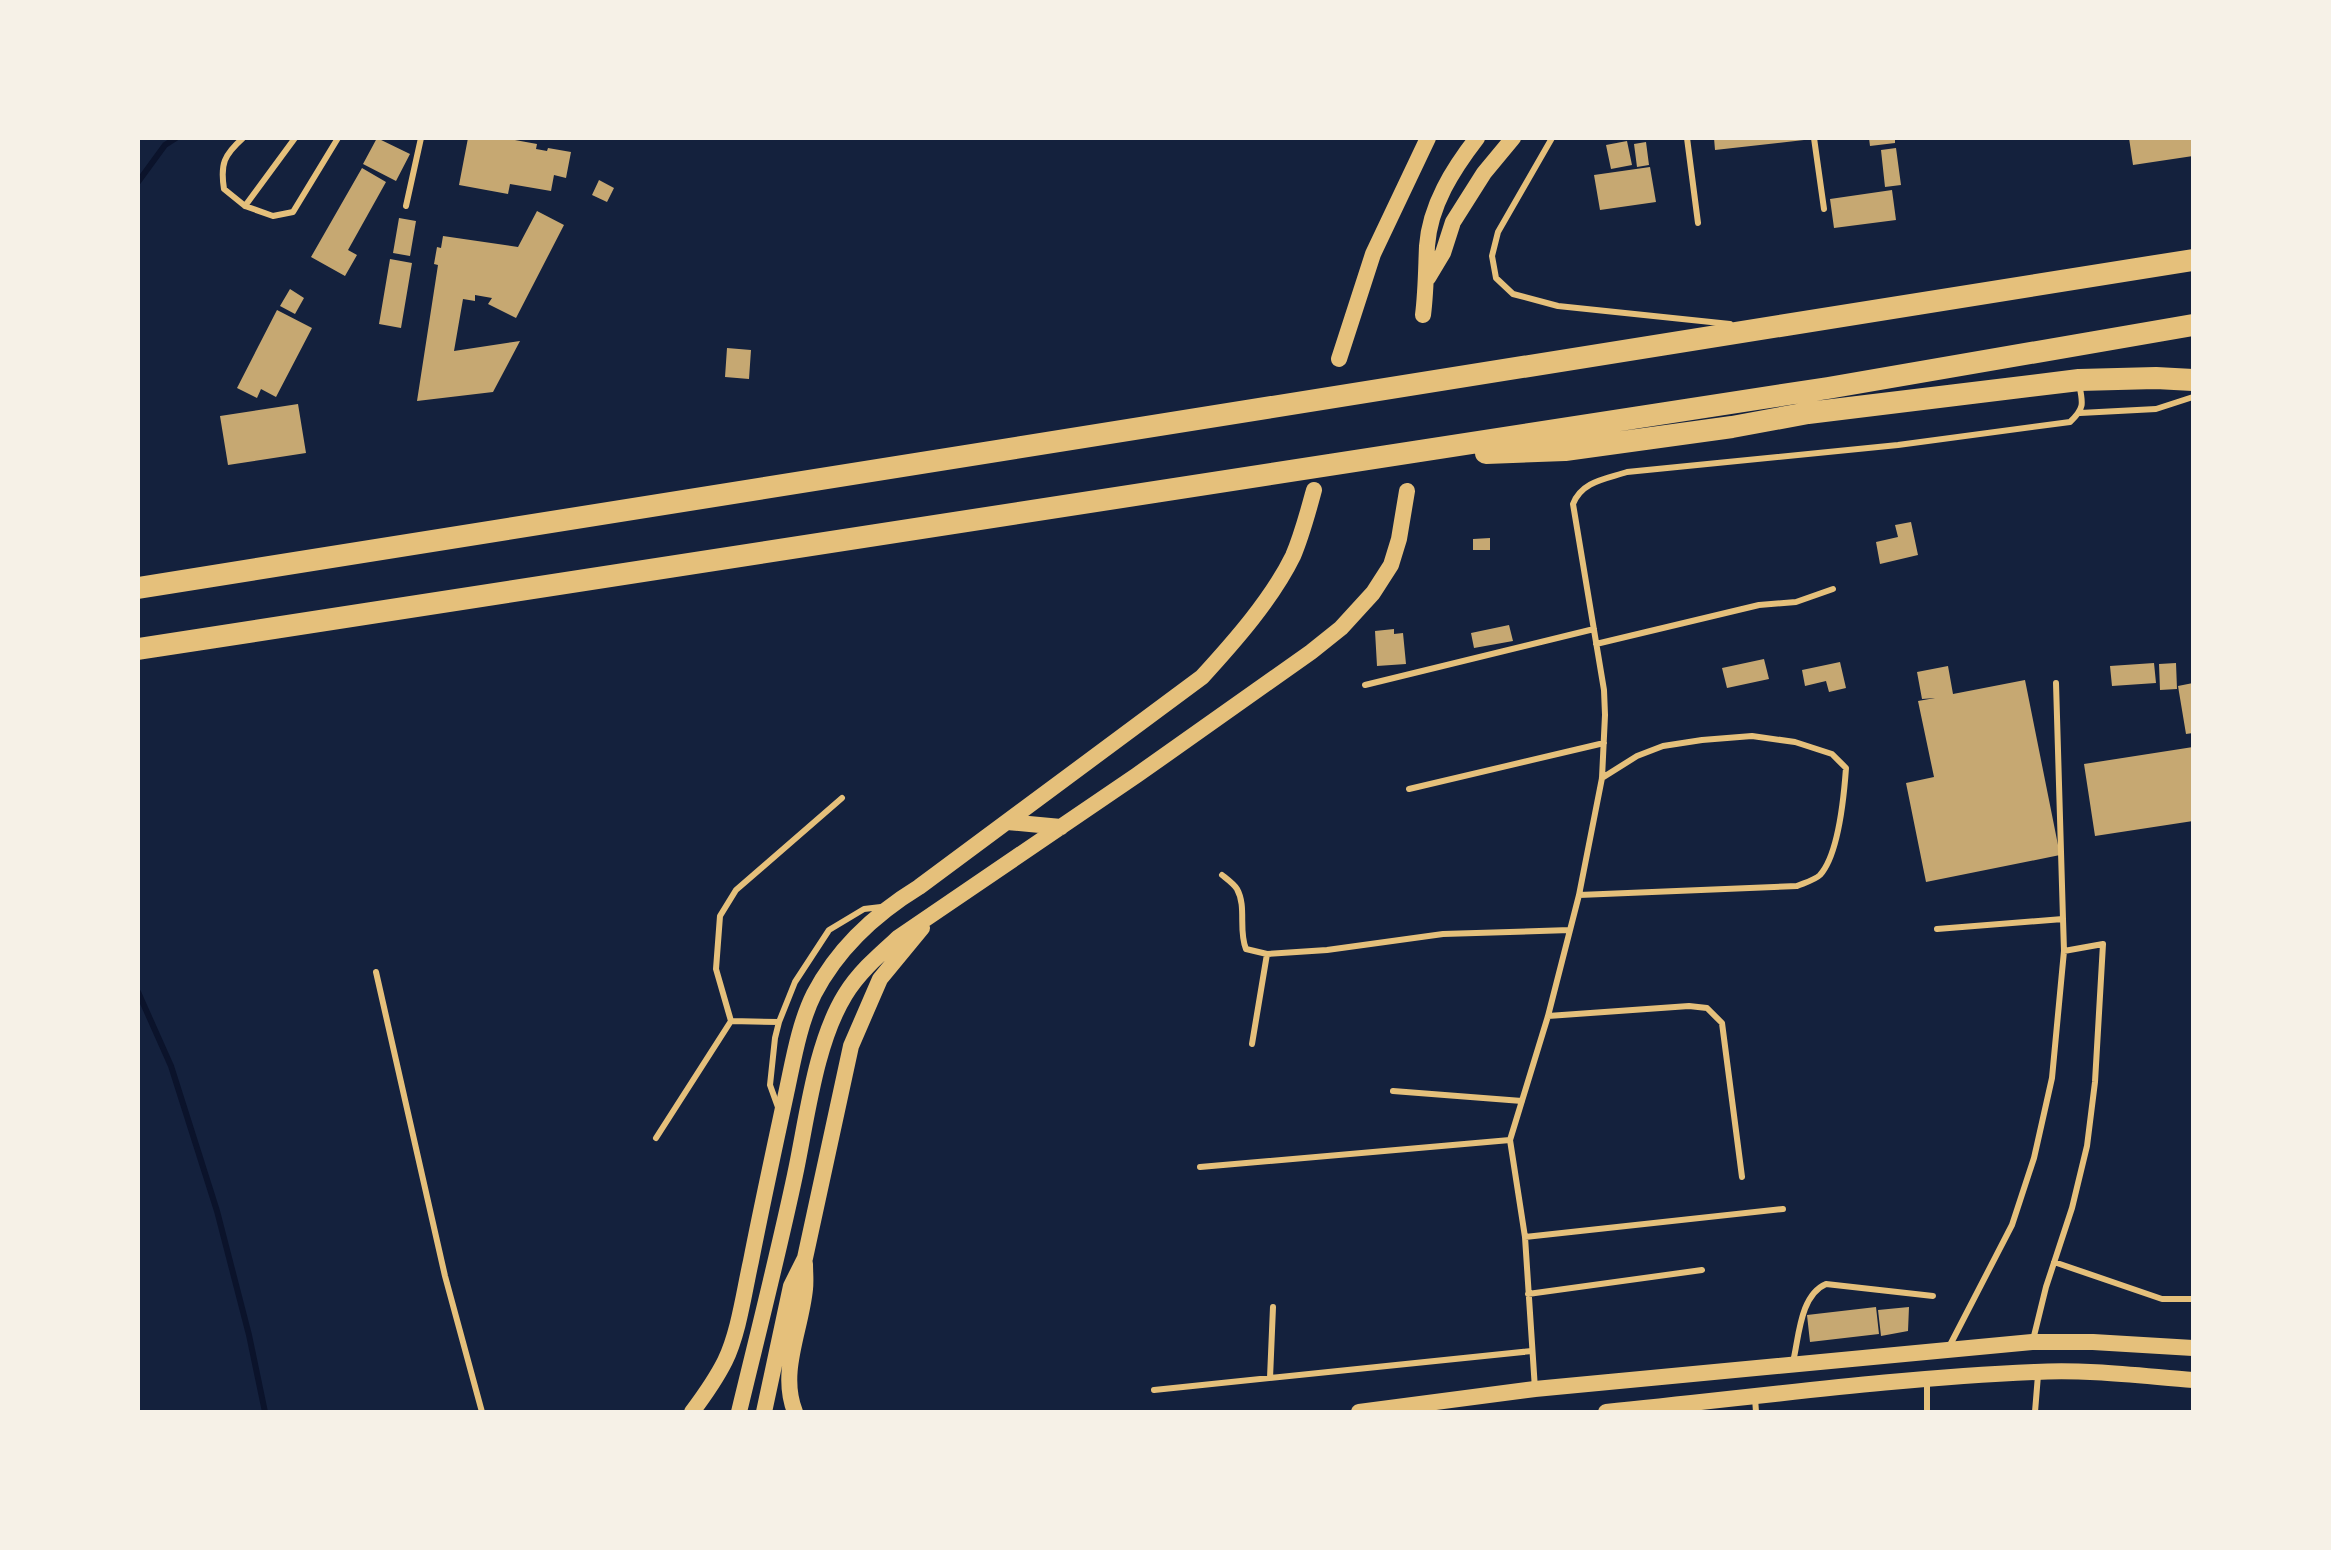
<svg xmlns="http://www.w3.org/2000/svg" width="2331" height="1550" viewBox="0 0 2331 1550" font-family="'Noto Sans',sans-serif">
  <style>
    .lines { fill: none; stroke-linecap: round; stroke-linejoin: round }
    .stream { stroke: #0b132b; stroke-width: 6 }
    .building { fill: #c6a872 }
    .service { stroke: #e5c07b; stroke-width: 6 }
    .secondary { stroke: #e5c07b; stroke-width: 16 }
    .motorway { stroke: #e5c07b; stroke-width: 22 }
  </style>
  <rect width="100%" height="100%" fill="#14213d"/>
  <g class="lines">
    <path class="stream" d="M 138,182 L 165,145 L 176,138
      M 138,992 L 171,1066 L 217,1211 L 249,1335 L 265,1412"/>
  </g>
  <path class="building" d="M 377,138 L 410,154 L 396,181 L 363,164 Z
    M 468,138 L 504,138 L 537,144 L 536,149 L 547,151 L 548,148 L 571,152 L 566,178 L 554,175 L 551,191 L 510,184 L 508,194 L 459,185 Z
    M 1714,138 L 1804,138 L 1804,140 L 1715,150 Z
    M 1869,138 L 1895,138 L 1895,143 L 1870,146 Z
    M 2129,138 L 2193,138 L 2193,156 L 2133,165 Z
    M 1627,141 L 1632,165 L 1611,169 L 1606,145 Z
    M 1646,142 L 1649,165 L 1637,167 L 1634,144 Z
    M 1896,148 L 1901,185 L 1885,187 L 1881,150 Z
    M 1650,167 L 1656,202 L 1600,210 L 1594,175 Z
    M 362,168 L 386,182 L 348,250 L 357,255 L 345,276 L 311,257 Z
    M 599,180 L 614,188 L 607,202 L 592,195 Z
    M 1892,190 L 1896,220 L 1834,228 L 1830,199 Z
    M 537,211 L 564,225 L 516,318 L 488,304 L 492,298 L 475,295 L 475,301 L 463,299 L 454,351 L 520,341 L 493,392 L 417,401 L 438,265 L 434,264 L 437,247 L 441,248 L 443,236 L 518,247 Z
    M 399,218 L 416,221 L 410,256 L 393,253 Z
    M 390,259 L 412,263 L 401,328 L 379,324 Z
    M 290,289 L 304,298 L 295,314 L 280,306 Z
    M 277,310 L 312,328 L 276,397 L 261,389 L 257,398 L 237,388 Z
    M 727,348 L 751,350 L 749,379 L 725,377 Z
    M 298,404 L 306,453 L 228,465 L 220,416 Z
    M 1911,522 L 1918,555 L 1880,564 L 1876,542 L 1898,537 L 1895,525 Z
    M 1490,538 L 1490,550 L 1473,550 L 1473,539 Z
    M 1509,625 L 1513,641 L 1474,648 L 1471,633 Z
    M 1394,629 L 1394,634 L 1403,633 L 1406,664 L 1377,666 L 1375,631 Z
    M 1764,659 L 1769,679 L 1727,688 L 1722,668 Z
    M 1840,662 L 1846,688 L 1829,692 L 1826,681 L 1805,686 L 1802,670 Z
    M 2154,663 L 2156,683 L 2112,686 L 2110,666 Z
    M 2176,663 L 2177,689 L 2160,690 L 2159,664 Z
    M 1948,666 L 1953,694 L 2025,680 L 2060,855 L 1926,882 L 1906,783 L 1934,777 L 1918,701 L 1935,698 L 1922,699 L 1917,672 Z
    M 2193,683 L 2193,733 L 2186,734 L 2178,686 Z
    M 2193,747 L 2193,821 L 2095,836 L 2084,764 Z
    M 1876,1307 L 1879,1334 L 1810,1342 L 1807,1315 Z
    M 1909,1307 L 1908,1331 L 1881,1336 L 1878,1310 Z"/>
  <g class="lines">
    <path class="service" d="M 243,138 C 224,155 220,164 224,189 L 245,206 L 273,216 L 293,212 L 338,138
      M 1552,138 L 1498,232 L 1492,256 L 1496,278 L 1513,294 L 1558,306 L 1730,324
      M 1687,138 L 1698,223
      M 1814,138 L 1824,209
      M 245,206 L 295,138
      M 406,206 L 421,138
      M 2080,413 L 2156,409 L 2193,397
      M 1596,644 L 1759,605 L 1796,602 L 1833,589
      M 2056,683 L 2063,919
      M 1365,685 L 1594,629
      M 1409,789 L 1604,743
      M 1222,875 C 1227,879 1234,884 1237,889 C 1247,907 1238,930 1246,949 L 1267,954 L 1327,950 L 1443,934 L 1570,930
      M 1579,895 L 1797,886 C 1804,883 1815,880 1820,875 C 1839,854 1844,796 1846,768 L 1832,754 L 1795,742 L 1752,736 L 1702,740 L 1663,746 L 1637,756 L 1602,778
      M 1937,929 L 2063,919 L 2064,951 L 2052,1078 L 2034,1158 L 2012,1225 L 1949,1347
      M 376,972 L 445,1276 L 482,1412
      M 1548,1016 L 1689,1006 L 1707,1008 L 1722,1023 L 1742,1177
      M 731,1021 L 716,969 L 720,916 L 736,890 L 842,798
      M 1252,1044 L 1267,954
      M 1393,1091 L 1522,1101
      M 779,1110 L 770,1085 L 775,1038 L 779,1022 L 795,982 L 829,930 L 864,909 L 881,907
      M 656,1138 L 731,1021 L 779,1022
      M 1200,1167 L 1510,1140
      M 1525,1237 L 1783,1209
      M 2054,1262 L 2162,1299 L 2193,1299
      M 1528,1294 L 1702,1270
      M 2033,1340 L 2046,1287 L 2072,1208 L 2087,1146 L 2095,1082 L 2103,944 L 2064,951
      M 1793,1362 C 1799,1337 1800,1295 1826,1284 L 1933,1296
      M 1270,1378 L 1273,1307
      M 1927,1380 L 1927,1412
      M 1535,1389 L 1525,1237 L 1510,1140 L 1548,1016 L 1579,895 L 1602,778 L 1605,715 L 1604,690 L 1573,504 C 1582,481 1606,479 1627,472 L 1898,445 L 2070,422 C 2085,408 2083,403 2079,384
      M 1154,1390 L 1532,1351
      M 1755,1398 L 1756,1412
      M 2035,1412 L 2038,1375"/>
    <path class="secondary" d="M 1428,278 L 1443,253 L 1453,222 L 1484,173 L 1513,138
      M 1423,315 C 1426,291 1426,269 1427,246 C 1430,205 1453,169 1477,138
      M 1339,359 L 1373,254 L 1428,138
      M 1007,822 L 1061,827
      M 692,1412 C 704,1396 716,1379 725,1361 C 739,1332 744,1292 751,1261 C 762,1205 774,1150 786,1094 C 793,1062 799,1024 814,994 C 838,948 875,914 919,887 L 1202,677 C 1234,642 1272,599 1293,556 C 1302,535 1308,512 1314,490
      M 739,1412 C 758,1333 778,1255 795,1175 C 807,1119 815,1044 845,995 C 859,972 879,955 899,937 L 1137,775 L 1311,652 L 1341,628 L 1373,593 L 1391,565 L 1399,539 L 1407,491
      M 764,1412 L 791,1286 L 805,1258 L 851,1046 L 880,979 L 922,928
      M 795,1412 C 779,1372 801,1330 805,1289 C 806,1281 805,1273 805,1264
      M 1359,1412 L 1535,1389 L 2032,1342 L 2093,1342 L 2193,1348
      M 1606,1412 C 1749,1398 1892,1378 2035,1372 C 2087,1369 2141,1376 2193,1380"/>
    <path class="motorway" d="M 1486,453 L 1565,450 L 1732,427 L 1808,413 L 2079,380 L 2156,378 L 2193,380
      M 138,588 L 2193,260
      M 138,649 L 1828,388 L 2193,325"/>
  </g>
  <rect width="2331" height="1550" fill="none" stroke="#f6f1e7" stroke-width="280"/>
</svg>
